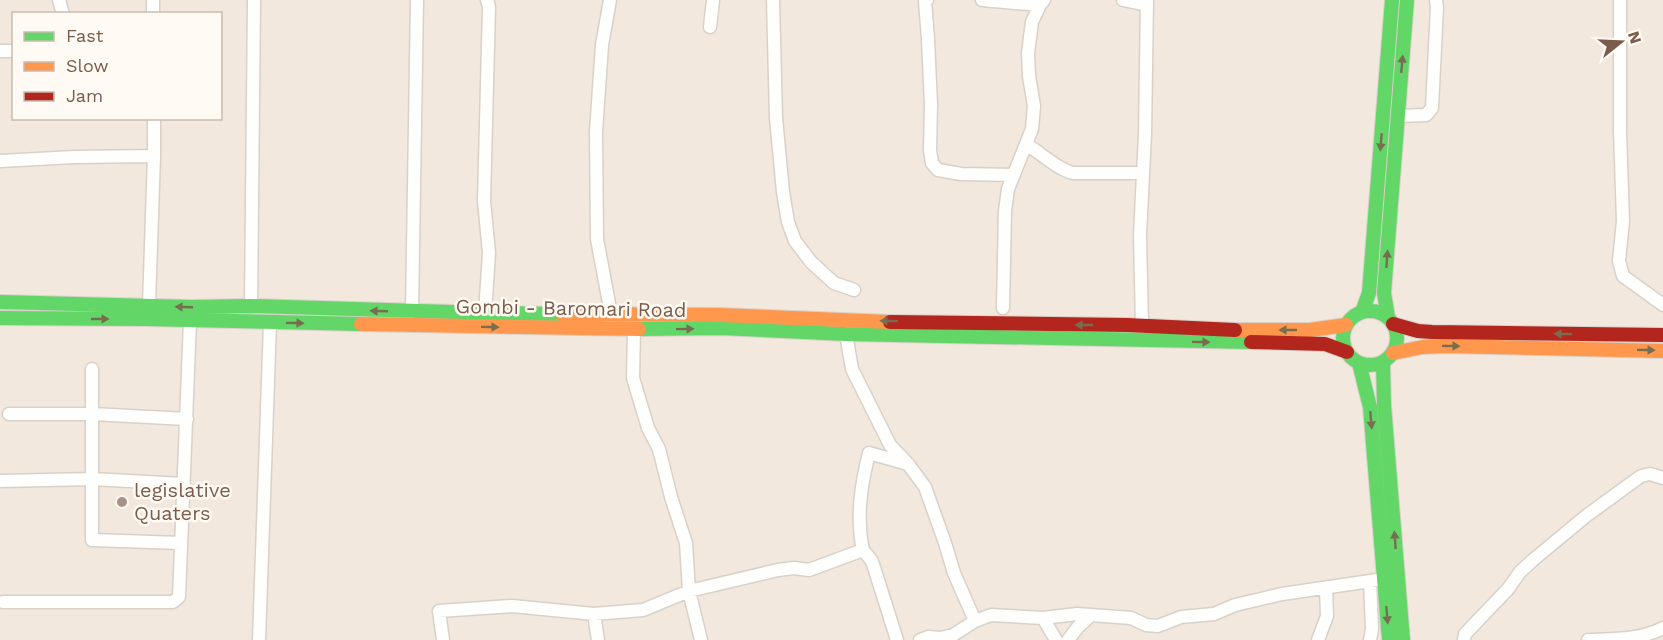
<svg xmlns="http://www.w3.org/2000/svg" width="1663" height="640" viewBox="0 0 1663 640" font-family="'Work Sans',sans-serif">
  <style>
    .residential { fill: #f2e8dd; fill-rule: evenodd }
    .lines { fill: none; stroke-linecap: round; stroke-linejoin: round }
    .street-casing { stroke: #d8d1ca; stroke-width: 15 }
    .fast-casing { stroke: #d9d2cb; stroke-width: 16 }
    .slow-casing { stroke: #d9d2cb; stroke-width: 16 }
    .jam-casing { stroke: #d9d2cb; stroke-width: 16 }
    .street { stroke: #fefefd; stroke-width: 12 }
    .fast { stroke: #63d668; stroke-width: 14 }
    .slow { stroke: #ff974d; stroke-width: 14 }
    .jam { stroke: #b3261e; stroke-width: 14 }
    .oneway { fill: #776e50 }
    .poi-dot { fill: #a79285; stroke: #fffaf3; stroke-width: 2 }
    .labels { text-anchor: middle; stroke-width: 5; stroke-linejoin: round; paint-order: stroke }
    .street-label { font-size: 20px; fill: #7b5c4c; stroke: #fffaf3 }
    .poi-label { font-size: 20px; fill: #7b5c4c; stroke: #fffaf3; text-anchor: start }
  </style>
  <rect width="100%" height="100%" fill="#f9f5ef"/>
  <path class="residential" d="M 0,0 L 1663,0 L 1663,640 L 0,640 ZM 14,14 L 220,14 L 220,118 L 14,118 Z"/>
  <g class="lines">
    <g class="street-casing">
      <path id="street" d="M 59,0 L 63,14
        M 153,0 L 153,14
        M 610,0 L 602,45 L 596,132 L 597,239 L 611,314 L 610,320
        M 773,0 L 776,118 L 783,192 L 788,222 L 795,241 L 811,262 L 834,283 L 854,290
        M 927,0 L 925,1 L 928,39 L 931,105 L 930,150 L 932,163 L 938,170 L 961,174 L 1014,175
        M 982,0 L 1040,5
        M 1123,0 L 1147,5
        M 1620,0 L 1620,131 L 1623,221 L 1619,261 L 1623,276 L 1663,305
        M 710,27 L 713,0
        M 0,51 L 14,51
        M 1398,116 L 1426,115 L 1432,108 L 1437,7 L 1436,0
        M 1026,144 C 1041,153 1057,169 1073,173 L 1142,173
        M 0,161 L 74,157 L 154,156
        M 149,305 L 154,156 L 154,118
        M 251,306 L 254,0
        M 1003,308 L 1005,211 L 1008,189 L 1032,129 L 1034,106 L 1029,76 L 1028,53 L 1032,22 L 1040,5 L 1044,0
        M 412,312 L 417,0
        M 485,313 L 489,253 L 484,201 L 489,7 L 487,0
        M 1142,326 L 1140,235 L 1145,134 L 1147,0
        M 634,329 L 633,378 L 648,428 L 659,449 L 671,497 L 686,543 L 689,591 L 701,640
        M 846,334 L 852,369 L 890,445 L 908,464 L 925,487 L 945,543 L 954,573 L 975,621
        M 92,369 L 92,540 L 181,543
        M 9,414 L 92,414 L 187,419
        M 0,481 L 92,479 L 184,484
        M 863,550 L 872,561 L 897,640
        M 1370,581 L 1372,629 L 1370,640
        M 3,602 L 173,602 L 179,597 L 190,321
        M 594,614 L 598,640
        M 1043,618 L 1056,640
        M 259,640 L 270,323
        M 443,640 L 439,611 L 512,606 L 594,614 L 643,610 L 689,591 L 778,570 L 794,568 L 809,570 L 863,550 C 856,517 861,485 869,453 L 908,464
        M 920,640 L 928,637 L 940,638 L 953,635 L 975,621 L 991,615 L 1043,618 L 1077,614 L 1091,615 L 1131,618 L 1146,625 L 1158,626 L 1181,617 L 1214,614 L 1235,605 L 1282,594 L 1384,579
        M 1068,640 L 1078,627 L 1091,615
        M 1318,640 L 1327,616 L 1326,588
        M 1464,640 L 1465,634 L 1508,589 L 1520,572 L 1533,560 L 1586,516 L 1641,476 L 1650,474 L 1663,478
        M 1588,640 C 1613,639 1640,640 1663,628"/>
    </g>
    <g class="fast-casing">
      <path id="fast" d="M 0,302 L 191,307 L 251,306 L 485,313 L 562,314
        M1343 338a27 27 0 1 1 54 0a27 27 0 1 1-54 0Z
        M 1362,312 L 1369,293 L 1392,0
        M 1388,317 L 1384,293 L 1407,0
        M 0,318 L 145,319 L 361,324
        M 639,329 L 720,328 L 846,334 L 1251,342
        M 1383,362 L 1384,405 L 1403,640
        M 1359,363 L 1370,407 L 1389,640"/>
    </g>
    <g class="slow-casing">
      <path id="slow" d="M 562,314 L 720,315 L 890,322
        M 361,324 L 639,329
        M 1235,330 L 1310,330 L 1346,325
        M 1393,353 L 1423,347 L 1444,346 L 1663,351"/>
    </g>
    <g class="jam-casing">
      <path id="jam" d="M 890,322 L 1127,325 L 1235,330
        M 1393,324 L 1418,331 L 1432,332 L 1663,335
        M 1251,342 L 1325,344 L 1347,352"/>
    </g>
    <use href="#street" class="street"/>
    <use href="#fast" class="fast"/>
    <use href="#slow" class="slow"/>
    <use href="#jam" class="jam"/>
  </g>
  <defs><path id="oneway-solid" d="M-6-.8H1V-3.2L6.5 0L1 3.2V.8H-6Z" transform="scale(1.5)"/></defs>
  <g class="oneway">
    <use href="#oneway-solid" transform="translate(1402 64) rotate(-85)"/>
    <use href="#oneway-solid" transform="translate(1381 142) rotate(95)"/>
    <use href="#oneway-solid" transform="translate(1387 259) rotate(-86)"/>
    <use href="#oneway-solid" transform="translate(184 307) rotate(-178)"/>
    <use href="#oneway-solid" transform="translate(379 311) rotate(-178)"/>
    <use href="#oneway-solid" transform="translate(100 319)"/>
    <use href="#oneway-solid" transform="translate(889 321) rotate(-179)"/>
    <use href="#oneway-solid" transform="translate(295 323) rotate(1)"/>
    <use href="#oneway-solid" transform="translate(1084 325) rotate(-180)"/>
    <use href="#oneway-solid" transform="translate(490 327) rotate(1)"/>
    <use href="#oneway-solid" transform="translate(685 329) rotate(-1)"/>
    <use href="#oneway-solid" transform="translate(1288 330) rotate(180)"/>
    <use href="#oneway-solid" transform="translate(1563 334) rotate(-179)"/>
    <use href="#oneway-solid" transform="translate(1201 342) rotate(1)"/>
    <use href="#oneway-solid" transform="translate(1451 346) rotate(1)"/>
    <use href="#oneway-solid" transform="translate(1646 350) rotate(1)"/>
    <use href="#oneway-solid" transform="translate(1371 420) rotate(85)"/>
    <use href="#oneway-solid" transform="translate(1395 540) rotate(-94)"/>
    <use href="#oneway-solid" transform="translate(1387 615) rotate(85)"/>
  </g>
  <circle class="poi-dot" cx="122" cy="502" r="6"/>
  <g class="labels">
    <g class="street-label">
      <text transform="translate(571 308) rotate(1)" y="7">Gombi - Baromari Road</text>
    </g>
    <g class="poi-label">
      <text x="134" y="497">legislative<tspan x="134" dy="23">Quaters</tspan></text>
    </g>
  </g>
  <rect x="12" y="12" width="210" height="108" fill="#fffaf3" stroke="#cabbb0" stroke-width="1.5"/>
  <rect x="24" y="32" width="30" height="9" fill="#63d668" stroke="#cabbb0" stroke-width="1.5"/>
  <text x="66" y="42" font-size="18" fill="#7b5c4c">Fast</text>
  <rect x="24" y="62" width="30" height="9" fill="#ff974d" stroke="#cabbb0" stroke-width="1.5"/>
  <text x="66" y="72" font-size="18" fill="#7b5c4c">Slow</text>
  <rect x="24" y="92" width="30" height="9" fill="#b3261e" stroke="#cabbb0" stroke-width="1.5"/>
  <text x="66" y="102" font-size="18" fill="#7b5c4c">Jam</text>
  <g transform="translate(1621 42) rotate(72)" stroke="#fffaf3" stroke-width="4.5" paint-order="stroke">
  <path d="M0-4.5L10 22L0 15L-10 22Z" fill="#7b5c4c"/>
  <text y="-9" font-size="16" font-weight="bold" text-anchor="middle" fill="#7b5c4c">N</text>
  </g>
</svg>
